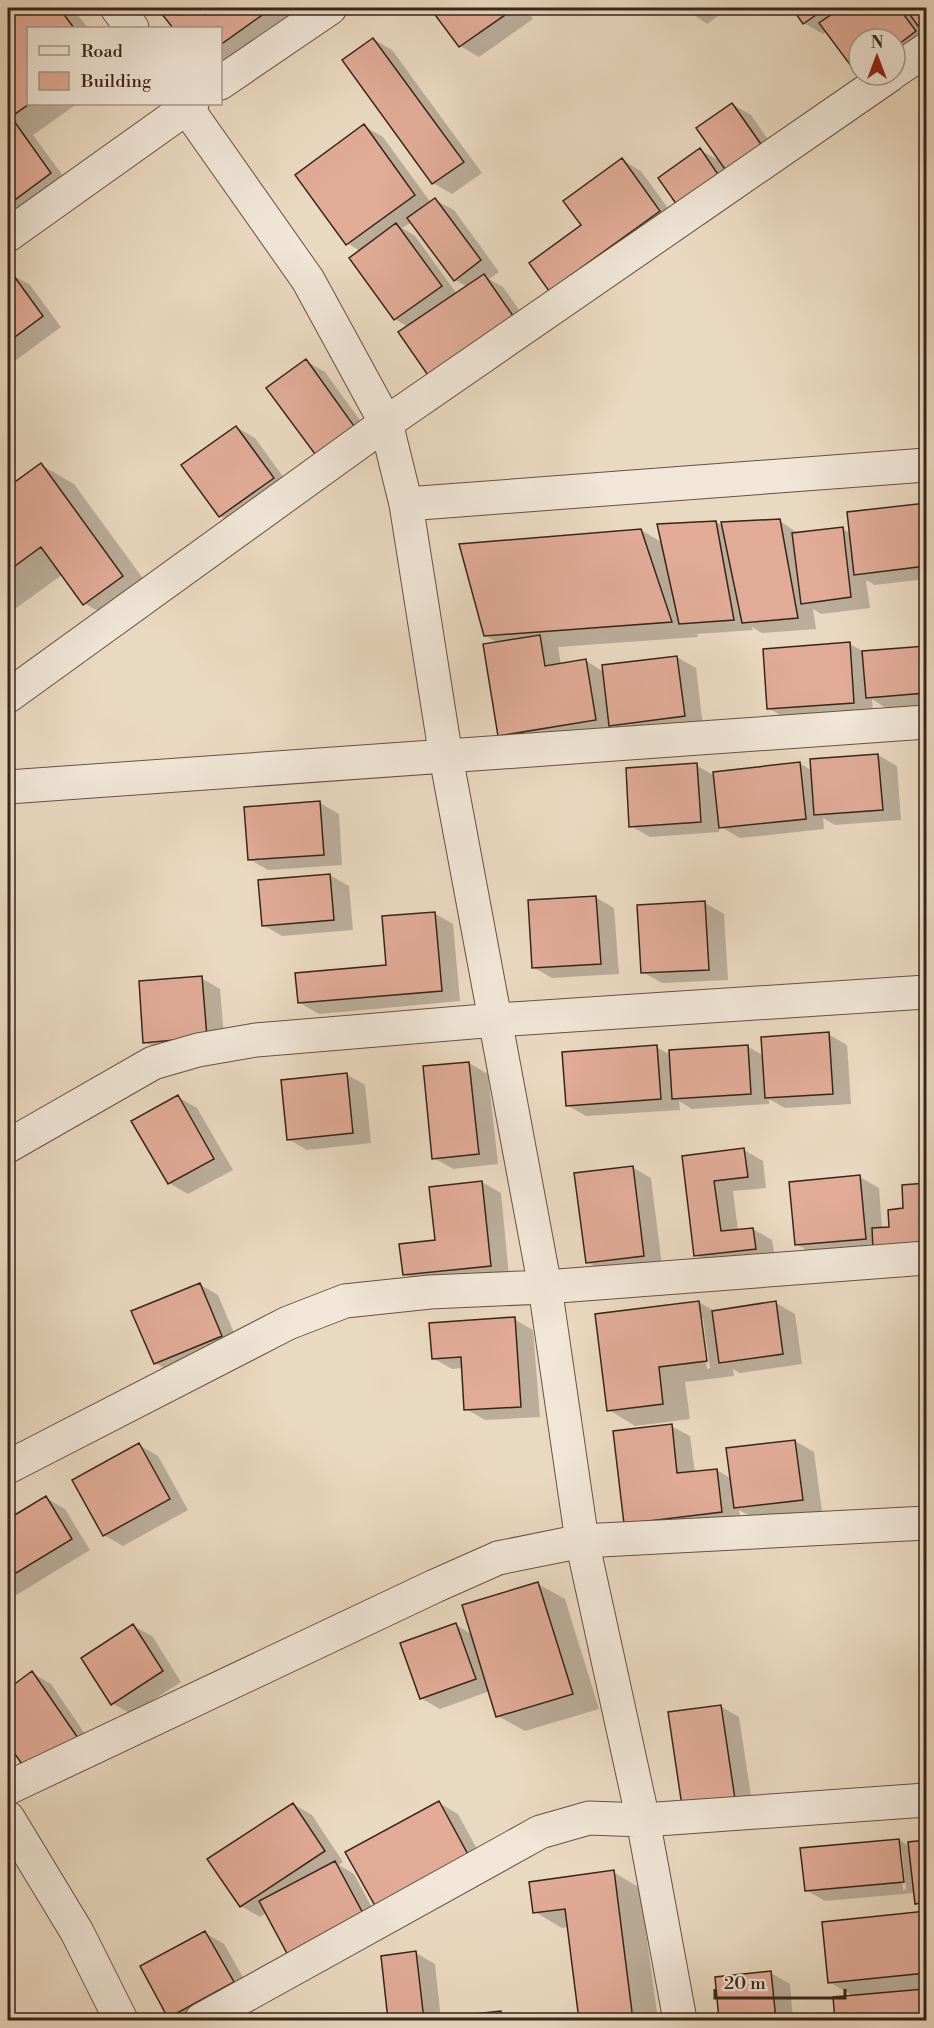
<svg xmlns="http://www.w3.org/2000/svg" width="934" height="2028" viewBox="0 0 934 2028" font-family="'Libre Bodoni',serif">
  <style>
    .shadow { fill: #0003; fill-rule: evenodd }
    .building { fill: #e1ab98; stroke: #392517; stroke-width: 1.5 }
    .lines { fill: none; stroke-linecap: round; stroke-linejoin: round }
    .minor-casing { stroke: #655242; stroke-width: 35 }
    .minor { stroke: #f1e6d7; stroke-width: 33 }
  </style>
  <rect width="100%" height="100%" fill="#ead9c1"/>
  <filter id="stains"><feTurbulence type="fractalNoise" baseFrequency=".00333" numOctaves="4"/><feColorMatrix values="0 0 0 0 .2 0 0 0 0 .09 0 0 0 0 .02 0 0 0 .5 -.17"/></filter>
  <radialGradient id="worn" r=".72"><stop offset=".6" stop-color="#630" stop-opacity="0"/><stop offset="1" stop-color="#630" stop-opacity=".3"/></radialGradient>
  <path class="shadow" d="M 26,8 L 72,8 L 88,28 L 28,28 L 28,104 L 77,104 L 33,135 L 69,184 L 8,229 L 8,21 Z
    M 159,8 L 209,8 L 212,11 L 217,8 L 300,8 L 302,10 L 220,70 L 220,28 L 174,28 Z
    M 432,8 L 525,8 L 533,19 L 479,57 L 460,46 Z
    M 684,8 L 729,8 L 707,24 Z
    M 793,8 L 926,8 L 926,29 L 923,27 L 926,32 L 926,48 L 895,71 L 895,39 L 859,39 L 859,74 L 827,31 L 823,34 L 804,23 Z
    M 373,39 L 392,50 L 482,173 L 452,194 L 433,183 Z
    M 732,104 L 751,115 L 781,158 L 725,170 L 744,197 L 704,225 L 685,214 L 700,150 L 722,162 Z
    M 364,126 L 383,137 L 431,203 L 435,200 L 454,210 L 499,272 L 489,279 L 503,287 L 536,334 L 408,327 L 395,319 L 351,258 L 360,251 L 347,243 ZM 412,222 L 455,280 L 468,287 L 457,294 L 415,236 L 402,228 Z
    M 622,160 L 641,171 L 678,222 L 550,290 L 583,225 Z
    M 11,274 L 30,285 L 61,327 L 8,366 L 8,276 Z
    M 306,361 L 325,372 L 372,437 L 335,464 Z
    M 236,427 L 255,438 L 292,489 L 239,527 L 220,516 L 183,465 Z
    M 41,465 L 74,484 L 155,595 L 117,622 L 84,603 L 63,574 L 8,614 L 8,489 Z
    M 926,505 L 926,579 L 875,585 L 866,580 L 870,608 L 821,614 L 813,609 L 816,629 L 762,633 L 752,627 L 753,630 L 697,634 L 698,637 L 558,647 L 561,665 L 586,661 L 604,672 L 677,657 L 696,668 L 703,727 L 630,736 L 614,726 L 614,730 L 518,746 L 499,735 L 498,643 L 485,635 L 641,530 L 663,543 L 716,522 L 723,526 L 780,521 L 799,534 L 843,529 L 851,534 L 849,514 Z
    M 850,644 L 864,652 L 926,648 L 926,705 L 886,708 L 872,699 L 873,713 L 787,719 L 768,708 Z
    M 878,755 L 897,766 L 901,820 L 835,825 L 823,818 L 824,829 L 740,838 L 719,826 L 719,832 L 650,837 L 631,826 L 696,765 L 715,776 L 799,763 L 813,771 Z
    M 320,803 L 339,814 L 342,865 L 268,870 L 249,859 Z
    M 330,875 L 349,886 L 353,930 L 282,936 L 263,925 Z
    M 595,897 L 614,908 L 619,974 L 552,978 L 533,967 Z
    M 705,903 L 724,914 L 728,980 L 662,983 L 643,972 Z
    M 434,913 L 453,924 L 460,1001 L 319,1014 L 300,1003 L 387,967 Z
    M 201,978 L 220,989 L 225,1048 L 164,1053 L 145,1042 Z
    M 828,1034 L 847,1045 L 851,1104 L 785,1108 L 769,1099 L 769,1104 L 692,1109 L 679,1101 L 680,1110 L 586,1116 L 567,1105 L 656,1047 L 671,1055 L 747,1046 L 764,1056 Z
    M 469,1063 L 488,1074 L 498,1164 L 453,1169 L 434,1158 Z
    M 346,1074 L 365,1085 L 371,1143 L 307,1150 L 288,1139 Z
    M 178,1097 L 197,1108 L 233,1170 L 188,1194 L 169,1183 Z
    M 744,1150 L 763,1161 L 766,1188 L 733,1191 L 738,1231 L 753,1229 L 772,1240 L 775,1259 L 715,1266 L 696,1255 L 684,1157 Z
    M 632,1167 L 651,1178 L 662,1266 L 606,1273 L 587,1262 Z
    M 860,1177 L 879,1188 L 882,1229 L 891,1228 L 905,1210 L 903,1187 L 926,1185 L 926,1262 L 815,1255 L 796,1244 Z
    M 482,1182 L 501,1193 L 509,1276 L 423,1285 L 404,1274 L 436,1241 Z
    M 199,1284 L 218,1295 L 240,1347 L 174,1374 L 155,1363 Z
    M 699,1302 L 716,1312 L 776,1303 L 795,1314 L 802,1364 L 740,1373 L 733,1369 L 734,1376 L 685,1382 L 690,1419 L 635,1426 L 609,1410 ZM 700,1318 L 703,1318 L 710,1368 L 707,1369 Z
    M 514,1319 L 533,1330 L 540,1417 L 485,1420 L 466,1409 L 463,1368 L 452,1369 L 433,1358 Z
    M 671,1426 L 690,1436 L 695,1473 L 717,1470 L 732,1479 L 795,1441 L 814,1452 L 822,1511 L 754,1518 L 739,1510 L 741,1522 L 645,1534 Z
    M 139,1445 L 158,1456 L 188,1510 L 123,1546 L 104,1535 Z
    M 46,1498 L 65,1509 L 90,1550 L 8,1600 L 8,1521 Z
    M 538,1584 L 565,1599 L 599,1709 L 525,1731 L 498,1716 L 490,1691 L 440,1709 L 421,1698 L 456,1625 L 473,1635 Z
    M 133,1626 L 152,1636 L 181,1682 L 131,1714 L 112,1703 Z
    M 32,1673 L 51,1684 L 96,1750 L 29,1772 L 8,1741 L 8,1690 Z
    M 720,1706 L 739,1717 L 753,1809 L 703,1816 Z
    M 439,1803 L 458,1814 L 489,1871 L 398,1921 Z
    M 293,1804 L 312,1815 L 343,1862 L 339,1865 L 354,1874 L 384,1930 L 266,1913 L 260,1917 L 241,1906 Z
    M 899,1840 L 910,1847 L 910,1843 L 926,1841 L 926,1909 L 916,1903 L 915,1893 L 825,1901 L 806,1890 ZM 899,1851 L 902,1851 L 906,1889 L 903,1890 Z
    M 613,1872 L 640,1888 L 658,2020 L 581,2020 L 568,1927 L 562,1928 L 535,1912 Z
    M 926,1913 L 926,2020 L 837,2020 L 835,1999 L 855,1997 L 829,1982 L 823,1923 Z
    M 205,1933 L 224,1944 L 252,1993 L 201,2020 L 176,2020 L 169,2017 Z
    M 416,1953 L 435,1964 L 441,2020 L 390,2020 L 382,1957 Z
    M 771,1973 L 790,1984 L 793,2020 L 721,2020 L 717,1979 Z
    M 500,2013 L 514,2020 L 447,2020 L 447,2018 Z"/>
  <path class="building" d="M 23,8 L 59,8 L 74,28 L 28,28 L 29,104 L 8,119 L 8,19 Z
    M 157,8 L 199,8 L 205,15 L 214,8 L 272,8 L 220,45 L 220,28 L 173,28 Z
    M 430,8 L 515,8 L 459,47 Z
    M 792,8 L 826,8 L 803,24 Z
    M 841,8 L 899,8 L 916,31 L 895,47 L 895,39 L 859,39 L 857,74 L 819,23 Z
    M 905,8 L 926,8 L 926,20 L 918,26 Z
    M 373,38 L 464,162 L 432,184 L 342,60 Z
    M 732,103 L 763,147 L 727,172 L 696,128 Z
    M 14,121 L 51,173 L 8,205 L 8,126 Z
    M 364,124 L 415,195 L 346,245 L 295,175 Z
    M 700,148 L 726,186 L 684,215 L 658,178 Z
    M 622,158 L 660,211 L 549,291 L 529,263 L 581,225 L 563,201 Z
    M 435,198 L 481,260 L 454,281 L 407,218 Z
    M 396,223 L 442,286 L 394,320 L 349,258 Z
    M 11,272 L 43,316 L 8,342 L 8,274 Z
    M 484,274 L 518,323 L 432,381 L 398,332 Z
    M 306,359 L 354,426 L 315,454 L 266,388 Z
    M 236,426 L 274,478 L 219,517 L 181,465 Z
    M 41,463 L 123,576 L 83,605 L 41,547 L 8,571 L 8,487 Z
    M 926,503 L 926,566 L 854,575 L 847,512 Z
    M 780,519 L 798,618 L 742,623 L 721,522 Z
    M 716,521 L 734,620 L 679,624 L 657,524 Z
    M 843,527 L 851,597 L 801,604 L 792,533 Z
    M 641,529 L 672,622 L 484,636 L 459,544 Z
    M 540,635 L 545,666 L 586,659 L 596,720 L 498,736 L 483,644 Z
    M 850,642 L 854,703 L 767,709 L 763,649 Z
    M 926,646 L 926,693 L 866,698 L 862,651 Z
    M 677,656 L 685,716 L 609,726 L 602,665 Z
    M 878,754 L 883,810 L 814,815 L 810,759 Z
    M 800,762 L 806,819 L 719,828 L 713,772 Z
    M 697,763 L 701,822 L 629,827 L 626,768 Z
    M 320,801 L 324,855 L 248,860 L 244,807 Z
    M 330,874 L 334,920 L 262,926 L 258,880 Z
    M 596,896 L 601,964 L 532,968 L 528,900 Z
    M 705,901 L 709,970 L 641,973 L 637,905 Z
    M 435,912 L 442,991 L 298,1003 L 295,973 L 386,965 L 382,916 Z
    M 202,976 L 207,1037 L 143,1043 L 139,981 Z
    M 829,1032 L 833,1094 L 765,1098 L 761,1037 Z
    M 657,1045 L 661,1099 L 566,1106 L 562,1052 Z
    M 748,1045 L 751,1094 L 672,1099 L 669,1050 Z
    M 469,1062 L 479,1154 L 432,1159 L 423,1066 Z
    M 347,1073 L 353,1133 L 287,1140 L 281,1080 Z
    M 178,1095 L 214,1159 L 168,1184 L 131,1121 Z
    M 744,1148 L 748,1177 L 714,1181 L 721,1231 L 753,1228 L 756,1249 L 694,1256 L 682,1156 Z
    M 633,1166 L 644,1256 L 586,1263 L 574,1173 Z
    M 860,1175 L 866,1239 L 795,1245 L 789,1182 Z
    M 482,1181 L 491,1266 L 403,1275 L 399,1244 L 435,1240 L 429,1187 Z
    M 926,1183 L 926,1246 L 873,1249 L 872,1228 L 889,1227 L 888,1210 L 903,1208 L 902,1185 Z
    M 200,1283 L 222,1336 L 154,1364 L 131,1311 Z
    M 699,1301 L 707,1361 L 659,1367 L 663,1404 L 607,1411 L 595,1314 Z
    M 776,1301 L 783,1354 L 719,1363 L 712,1311 Z
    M 515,1317 L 521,1407 L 464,1410 L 461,1357 L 432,1359 L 429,1323 Z
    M 672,1424 L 677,1473 L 717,1469 L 722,1512 L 624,1524 L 613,1431 Z
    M 795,1440 L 803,1500 L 734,1508 L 726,1448 Z
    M 139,1443 L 170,1499 L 103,1536 L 72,1480 Z
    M 46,1496 L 72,1539 L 8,1578 L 8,1519 Z
    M 538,1582 L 573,1694 L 496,1717 L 462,1605 Z
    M 456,1623 L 476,1679 L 420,1699 L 400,1643 Z
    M 133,1624 L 163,1671 L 111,1705 L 81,1658 Z
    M 32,1671 L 78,1738 L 28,1773 L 8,1744 L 8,1689 Z
    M 721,1705 L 735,1799 L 682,1806 L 668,1712 Z
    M 439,1801 L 471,1860 L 378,1911 L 345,1852 Z
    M 293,1803 L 325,1851 L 240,1907 L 207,1859 Z
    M 899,1839 L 904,1882 L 805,1891 L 800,1848 Z
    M 926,1840 L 926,1902 L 915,1904 L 908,1842 Z
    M 335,1861 L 366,1919 L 290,1959 L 259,1901 Z
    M 614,1870 L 633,2020 L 579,2020 L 565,1909 L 533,1913 L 529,1882 Z
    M 926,1911 L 926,1973 L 828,1983 L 822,1922 Z
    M 205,1931 L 234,1982 L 168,2018 L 140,1966 Z
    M 416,1951 L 424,2020 L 388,2020 L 381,1956 Z
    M 771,1971 L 776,2020 L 719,2020 L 715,1977 Z
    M 924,1989 L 926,2020 L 835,2020 L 833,1997 Z
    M 501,2011 L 501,2020 L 446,2020 L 445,2017 Z"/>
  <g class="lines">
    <g class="minor-casing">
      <path id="minor" d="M 117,8 L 132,28
        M 895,71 L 926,50
        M 220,83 L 330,8
        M 184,104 L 308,280 L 386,423 L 406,504 L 446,757 L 545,1287 L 582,1541 L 643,1820 L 680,2020
        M 8,235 L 192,104
        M 406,504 L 926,465
        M 8,696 L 386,423 L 890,75
        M 8,787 L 926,722
        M 8,1146 L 153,1063 L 198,1050 L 256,1040 L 496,1020 L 926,992
        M 8,1467 L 288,1323 L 345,1301 L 430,1292 L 545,1287 L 926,1258
        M 8,1788 L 435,1586 L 498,1558 L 582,1541 L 926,1523
        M 8,1818 L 77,1932 L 121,2020
        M 201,2020 L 540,1832 L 589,1818 L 643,1820 L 926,1800"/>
    </g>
    <use href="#minor" class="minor"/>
  </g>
  <rect width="934" height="2028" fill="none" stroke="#ead9c1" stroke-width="30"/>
  <rect x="9" y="9" width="916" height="2010" fill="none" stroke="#392517" stroke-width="3"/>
  <rect x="15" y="15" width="904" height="1998" fill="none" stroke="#392517" stroke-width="1.5"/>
  <rect x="27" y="27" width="195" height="78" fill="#f1e6d7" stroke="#a7998a" stroke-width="1.5"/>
  <rect x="39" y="46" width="30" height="9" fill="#f1e6d7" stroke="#a7998a" stroke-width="1.5"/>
  <text x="81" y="57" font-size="18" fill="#392517">Road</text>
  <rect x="39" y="72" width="30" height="18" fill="#e1ab98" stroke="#a7998a" stroke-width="1.5"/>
  <text x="81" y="87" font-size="18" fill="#392517">Building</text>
  <g transform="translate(877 57)"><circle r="28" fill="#f1e6d7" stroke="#a7998a" stroke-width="1.5"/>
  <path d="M0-4.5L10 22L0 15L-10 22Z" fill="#8f2418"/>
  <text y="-9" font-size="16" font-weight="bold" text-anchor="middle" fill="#392517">N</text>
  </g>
  <path d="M715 1989v9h130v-9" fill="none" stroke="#392517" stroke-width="3"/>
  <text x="724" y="1989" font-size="18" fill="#392517" stroke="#f1e6d7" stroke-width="4.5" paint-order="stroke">20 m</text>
  <rect width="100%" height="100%" filter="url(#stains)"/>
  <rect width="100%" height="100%" fill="url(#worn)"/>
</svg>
